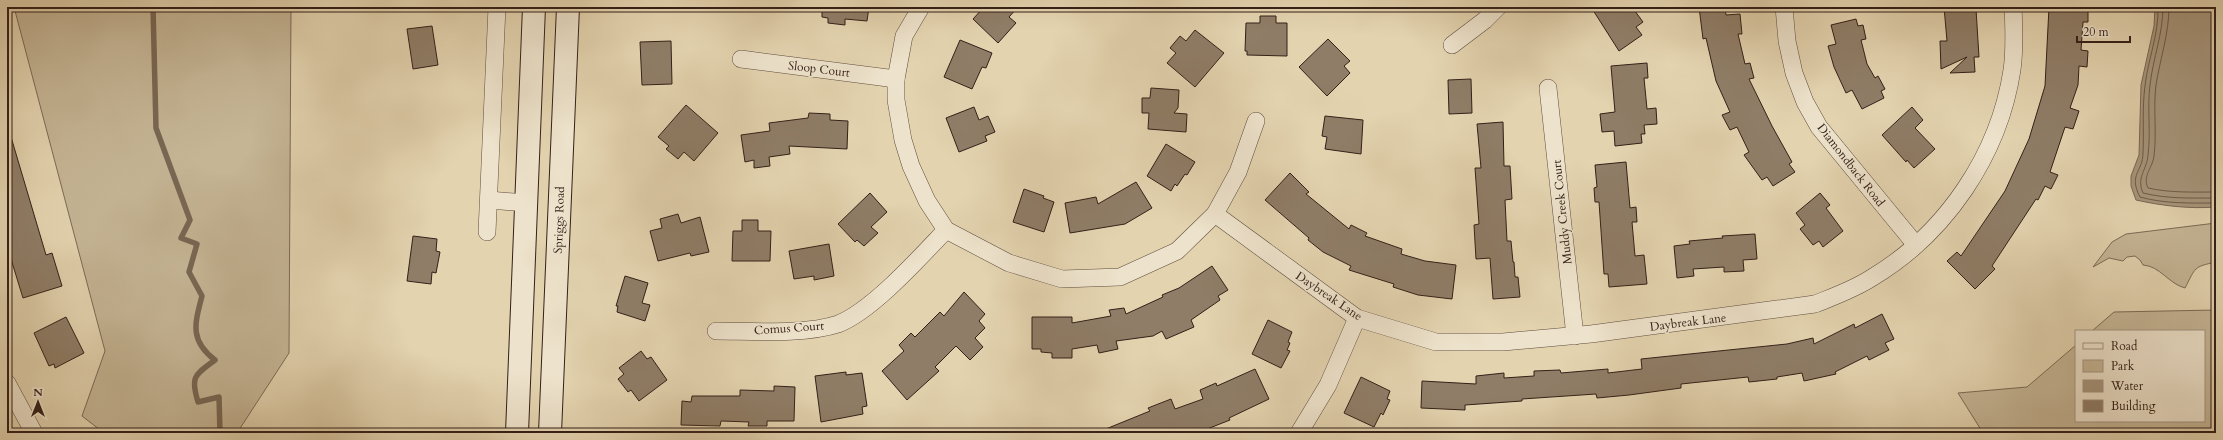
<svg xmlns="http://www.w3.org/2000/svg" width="2223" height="440" font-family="Cardo,serif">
  <rect width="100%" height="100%" fill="#e3d3af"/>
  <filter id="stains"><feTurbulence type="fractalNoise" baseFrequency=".005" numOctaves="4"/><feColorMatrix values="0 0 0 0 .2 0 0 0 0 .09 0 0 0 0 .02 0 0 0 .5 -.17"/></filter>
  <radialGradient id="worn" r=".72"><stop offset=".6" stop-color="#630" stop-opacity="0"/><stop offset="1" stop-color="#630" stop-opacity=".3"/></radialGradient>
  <g fill="#c5b595" stroke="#7c6a56">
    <path d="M14 7H291L289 353 237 433H104L82 416 105 351Z"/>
    <path d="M2216 223V262C2193 267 2196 267 2185 288 2169 284 2160 266 2143 265L2140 260 2135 256 2127 257 2123 261 2109 258 2093 267 2112 242 2126 234Z"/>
    <path d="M2216 310V433H1983L1958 393 2027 387 2076 345V421H2204V331H2092L2114 312Z"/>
  </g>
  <path fill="#a7967c" stroke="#796754" d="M2155 7H2216V207C2189 209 2163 206 2136 200L2131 186V176L2139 155 2141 85 2154 26Z"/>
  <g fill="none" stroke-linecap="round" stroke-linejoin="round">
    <g stroke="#6d5b4a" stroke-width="1">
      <path d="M2158 7C2159 34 2148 59 2145 86 2142 108 2144 131 2143 153 2143 172 2128 174 2140 197 2165 204 2191 203 2216 203"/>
      <path d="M2163 7C2163 34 2153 58 2150 85 2147 108 2151 132 2148 155 2147 170 2136 177 2143 193 2167 199 2192 198 2216 198"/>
      <path d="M2169 7C2169 34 2160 59 2156 85 2153 109 2157 133 2154 156 2153 167 2142 176 2148 188 2170 193 2194 192 2216 192"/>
    </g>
    <path stroke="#796754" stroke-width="5.5" d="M153 7 156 128 190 220 181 238 197 244 189 272 202 296C195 323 189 340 215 360 195 375 190 376 198 402L219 397 220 433"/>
  </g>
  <g fill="#8f7d67" stroke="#332018">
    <path d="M822 7H869L867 21 845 19V25L828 23V18L822 17Z"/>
    <path d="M984 7H1018L1009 17 1016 23 998 43 973 19Z"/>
    <path d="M1591 7H1632L1643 22 1636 27 1642 35 1619 51Z"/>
    <path d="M1699 7H1725L1726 15 1740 14 1742 34H1738L1745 64 1750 63 1754 78 1749 79 1772 126 1792 162 1789 164 1795 172 1773 186 1767 177 1762 180 1744 155 1749 152 1737 127 1730 130 1722 115 1730 112 1716 81 1706 38 1703 39Z"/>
    <path d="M1944 7 1976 9 1979 57H1974L1975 72 1950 73 1967 57 1941 69 1940 41H1947Z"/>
    <path d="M2049 7H2088V22H2083L2081 50 2088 51 2087 67 2079 66 2078 85 2070 108 2079 111 2073 129 2065 127 2050 172 2058 175 2051 189 2045 186 2038 200 2036 199 1992 266 1995 269 1975 289 1947 261 1957 252 1961 256 2005 191 2029 139 2045 86Z"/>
    <path d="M1260 16H1276V23H1287V56L1247 55V51H1245L1246 23H1260Z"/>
    <path d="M1856 19 1858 26 1863 25 1866 39 1861 40 1867 64 1875 78 1878 76 1885 89 1881 91 1884 98 1862 109 1852 90 1846 93 1834 67 1828 46 1836 44 1831 25Z"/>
    <path d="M432 26 438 65 413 69 407 29Z"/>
    <path d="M1195 30 1224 53 1195 87 1167 63 1176 53 1170 48 1180 36 1186 41Z"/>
    <path d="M1328 39 1350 61 1344 66 1350 73 1327 96 1299 67Z"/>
    <path d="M960 40 992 53 986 68 982 67 972 89 944 77Z"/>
    <path d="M671 41 672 84 642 85 640 42Z"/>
    <path d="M1647 63 1648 78H1644L1647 109 1656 108 1657 124 1644 125 1645 134H1641L1642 143 1615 146 1614 131 1602 132 1600 114 1615 112 1611 66Z"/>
    <path d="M1471 79 1472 113 1449 114 1448 80Z"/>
    <path d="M1151 88 1179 90 1178 108 1174 113 1187 114 1186 132 1148 129 1149 113H1142V98H1150Z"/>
    <path d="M686 105 718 133 694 161 684 152 678 159 666 149 669 146 658 137Z"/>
    <path d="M974 107 979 120 988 116 995 132 985 136 987 141 959 152 946 118Z"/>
    <path d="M1912 107 1923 120 1915 128 1935 149 1914 168 1907 160 1906 162 1882 135Z"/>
    <path d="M809 113 830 114V120L848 121 847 149 789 146 790 154 769 157 770 166 754 168V160L745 162 741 135 770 131 769 123 808 118Z"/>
    <path d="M1325 116 1363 120 1361 154 1325 149 1327 137 1322 136Z"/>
    <path d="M1503 122 1504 166H1510L1512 199 1505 200 1507 241H1511L1513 262H1514L1515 277H1518L1520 297 1493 299 1490 258 1476 259 1474 225 1479 224 1475 168H1481L1477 124Z"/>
    <path d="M11 137 46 255 52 253 62 286 23 298 7 246V138Z"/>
    <path d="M1166 144 1195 162 1187 175 1185 174 1177 186 1175 184 1171 191 1147 176Z"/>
    <path d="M1626 162 1630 208 1636 207 1637 222H1632L1635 256 1644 255 1647 284 1609 287 1608 274H1604L1599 202H1595L1594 188 1597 187 1595 165Z"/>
    <path d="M1290 173 1309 192 1306 194 1349 229 1351 225 1367 233 1365 236 1402 249 1401 254 1425 261 1456 265 1452 299 1418 295 1393 287 1394 284 1349 270 1351 266 1323 252 1308 240 1309 238 1265 200Z"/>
    <path d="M1136 182 1152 208 1125 224 1070 233 1065 203 1096 197 1098 204Z"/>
    <path d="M1024 189 1044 196 1043 198 1054 202 1044 232 1013 222Z"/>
    <path d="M870 193 887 212 871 227 878 233 864 246 857 240 855 242 838 224Z"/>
    <path d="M1820 193 1830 205 1826 208 1843 231 1823 247 1819 241 1813 245 1800 229 1805 225 1796 213Z"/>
    <path d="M678 214 681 223 700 217 709 252 691 256 690 253 658 261 650 231 662 228 660 219Z"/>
    <path d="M742 220H758V231H771L770 261H732L733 231H742Z"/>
    <path d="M1755 234 1757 259 1743 260 1744 271 1724 272V267L1693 269 1694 276 1677 278 1674 246 1690 244 1689 241 1723 238 1722 236Z"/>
    <path d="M413 236 437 239 436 251 440 252 436 273 432 272 431 284 407 281Z"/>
    <path d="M829 244 834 276 814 280V276L794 279 789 251Z"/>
    <path d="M1212 266 1228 290 1218 296 1220 300 1191 320 1194 327 1166 339 1162 331 1153 336 1116 341 1118 349 1099 353 1097 345 1072 349V358H1052V353L1041 352V349H1032V317H1072V323L1111 316 1109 310 1124 308 1126 314 1163 297 1162 295 1179 288Z"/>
    <path d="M625 276 648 283 642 303 650 305 645 321 617 312 618 306H616Z"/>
    <path d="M964 292 985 314 979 321 985 328 975 338 983 347 970 360 956 346 935 367 939 371 907 400 882 371 904 351 899 345 911 333 915 337 940 312 944 316Z"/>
    <path d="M1882 314 1894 339 1885 343 1889 350 1869 360 1867 356 1835 372 1836 374 1804 381 1802 373 1777 377V379L1749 382 1748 377 1681 384V388L1629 395 1597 398 1596 394 1522 399V401L1465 405V410L1421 408 1422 381 1476 384V376L1504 373V378L1534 376V371L1560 370 1561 373 1608 369V373L1642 369 1641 359 1787 344 1813 338 1814 344 1854 324 1855 328Z"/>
    <path d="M66 317 84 353 55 368 54 364 49 366 34 333Z"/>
    <path d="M1268 320 1292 332 1288 342 1290 343 1287 350 1290 351 1281 368 1252 354Z"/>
    <path d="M641 351 647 359 651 357 667 380 639 401 631 390 628 392 618 379 624 374 619 368Z"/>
    <path d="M1255 369 1269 399 1229 418 1230 420 1197 433H1096L1150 411 1148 408 1171 399 1175 409 1203 399 1200 390 1216 383 1217 386Z"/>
    <path d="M846 372V375L862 373 867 406 862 407 863 414 821 422 815 376Z"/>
    <path d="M1361 377 1390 391 1387 399 1390 400 1383 415 1381 413 1374 427 1344 413Z"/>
    <path d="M774 386 795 387 794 421H767V426H748L749 422 721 421 720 426 681 425 682 401 691 402 692 396H740V390L774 391Z"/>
  </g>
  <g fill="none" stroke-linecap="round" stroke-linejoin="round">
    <g stroke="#5f4d3e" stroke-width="18">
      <g id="street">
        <path d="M921 7 904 36 896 79V100L903 140 911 166 927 201 946 230 1009 263 1062 279 1120 277 1177 251 1215 214 1238 172 1256 121"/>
        <path d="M1784 7 1787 41 1794 73 1805 102 1819 127 1916 245"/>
        <path d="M1452 45 1485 20 1498 7"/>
        <path d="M741 59 896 79"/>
        <path d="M1548 88 1575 336"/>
        <path d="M489 200 526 203"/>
        <path d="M1215 214 1357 318 1436 342H1503L1591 334 1815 304C1835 296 1855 289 1873 277 1946 233 1999 155 2012 70 2015 50 2014 28 2013 7"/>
        <path d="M487 232 497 7"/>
        <path d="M716 331C751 331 805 335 838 324 872 311 920 257 946 230"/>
        <path d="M7 383 34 433"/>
        <path d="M1299 433 1328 385 1357 318"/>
      </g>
    </g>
    <g stroke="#332018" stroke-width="24">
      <g id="secondary">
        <path d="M517 433 534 7"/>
        <path d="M550 433 568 7"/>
      </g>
    </g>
    <use href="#street" stroke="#ede2cb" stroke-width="17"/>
    <use href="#secondary" stroke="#ede2cb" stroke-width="22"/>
  </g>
  <g text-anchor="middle" stroke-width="3" stroke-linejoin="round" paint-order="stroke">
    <g font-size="12" fill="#332018" stroke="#ede2cb">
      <text transform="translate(819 69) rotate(7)" y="4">Sloop Court</text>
      <text transform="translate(1851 165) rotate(52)" y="4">Diamondback Road</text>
      <text transform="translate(1562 212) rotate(-96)" y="4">Muddy Creek Court</text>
      <text transform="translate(559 220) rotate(-88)" y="4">Spriggs Road</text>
      <text transform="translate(1329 296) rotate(34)" y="4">Daybreak Lane</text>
      <text transform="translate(1688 322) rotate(-7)" y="4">Daybreak Lane</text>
      <text transform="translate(789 328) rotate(-4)" y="4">Comus Court</text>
    </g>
  </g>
  <rect width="2223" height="440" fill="none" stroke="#e3d3af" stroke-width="24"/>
  <rect x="8" y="8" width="2207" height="424" fill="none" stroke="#332018" stroke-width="2"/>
  <rect x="12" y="12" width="2199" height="416" fill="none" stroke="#332018"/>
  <rect x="2075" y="330" width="130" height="92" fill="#ede2cb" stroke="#a39483"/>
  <rect x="2083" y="343" width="20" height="6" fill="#ede2cb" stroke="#a39483"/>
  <text x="2111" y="350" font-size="12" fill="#332018">Road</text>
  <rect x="2083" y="360" width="20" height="12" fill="#c5b595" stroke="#a39483"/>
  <text x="2111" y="370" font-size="12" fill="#332018">Park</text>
  <rect x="2083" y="380" width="20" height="12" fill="#a7967c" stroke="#a39483"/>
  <text x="2111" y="390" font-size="12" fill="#332018">Water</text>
  <rect x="2083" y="400" width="20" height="12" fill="#8f7d67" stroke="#a39483"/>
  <text x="2111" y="410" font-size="12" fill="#332018">Building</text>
  <g transform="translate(38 402)" stroke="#ede2cb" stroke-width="3" paint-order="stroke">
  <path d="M0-3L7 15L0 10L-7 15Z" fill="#332018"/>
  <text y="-6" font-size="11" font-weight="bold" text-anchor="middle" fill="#332018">N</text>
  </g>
  <path d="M2077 36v6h53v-6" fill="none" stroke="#332018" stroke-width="2"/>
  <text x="2083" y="36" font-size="12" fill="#332018" stroke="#ede2cb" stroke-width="3" paint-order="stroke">20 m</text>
  <rect width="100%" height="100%" filter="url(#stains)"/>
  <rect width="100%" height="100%" fill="url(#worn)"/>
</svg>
